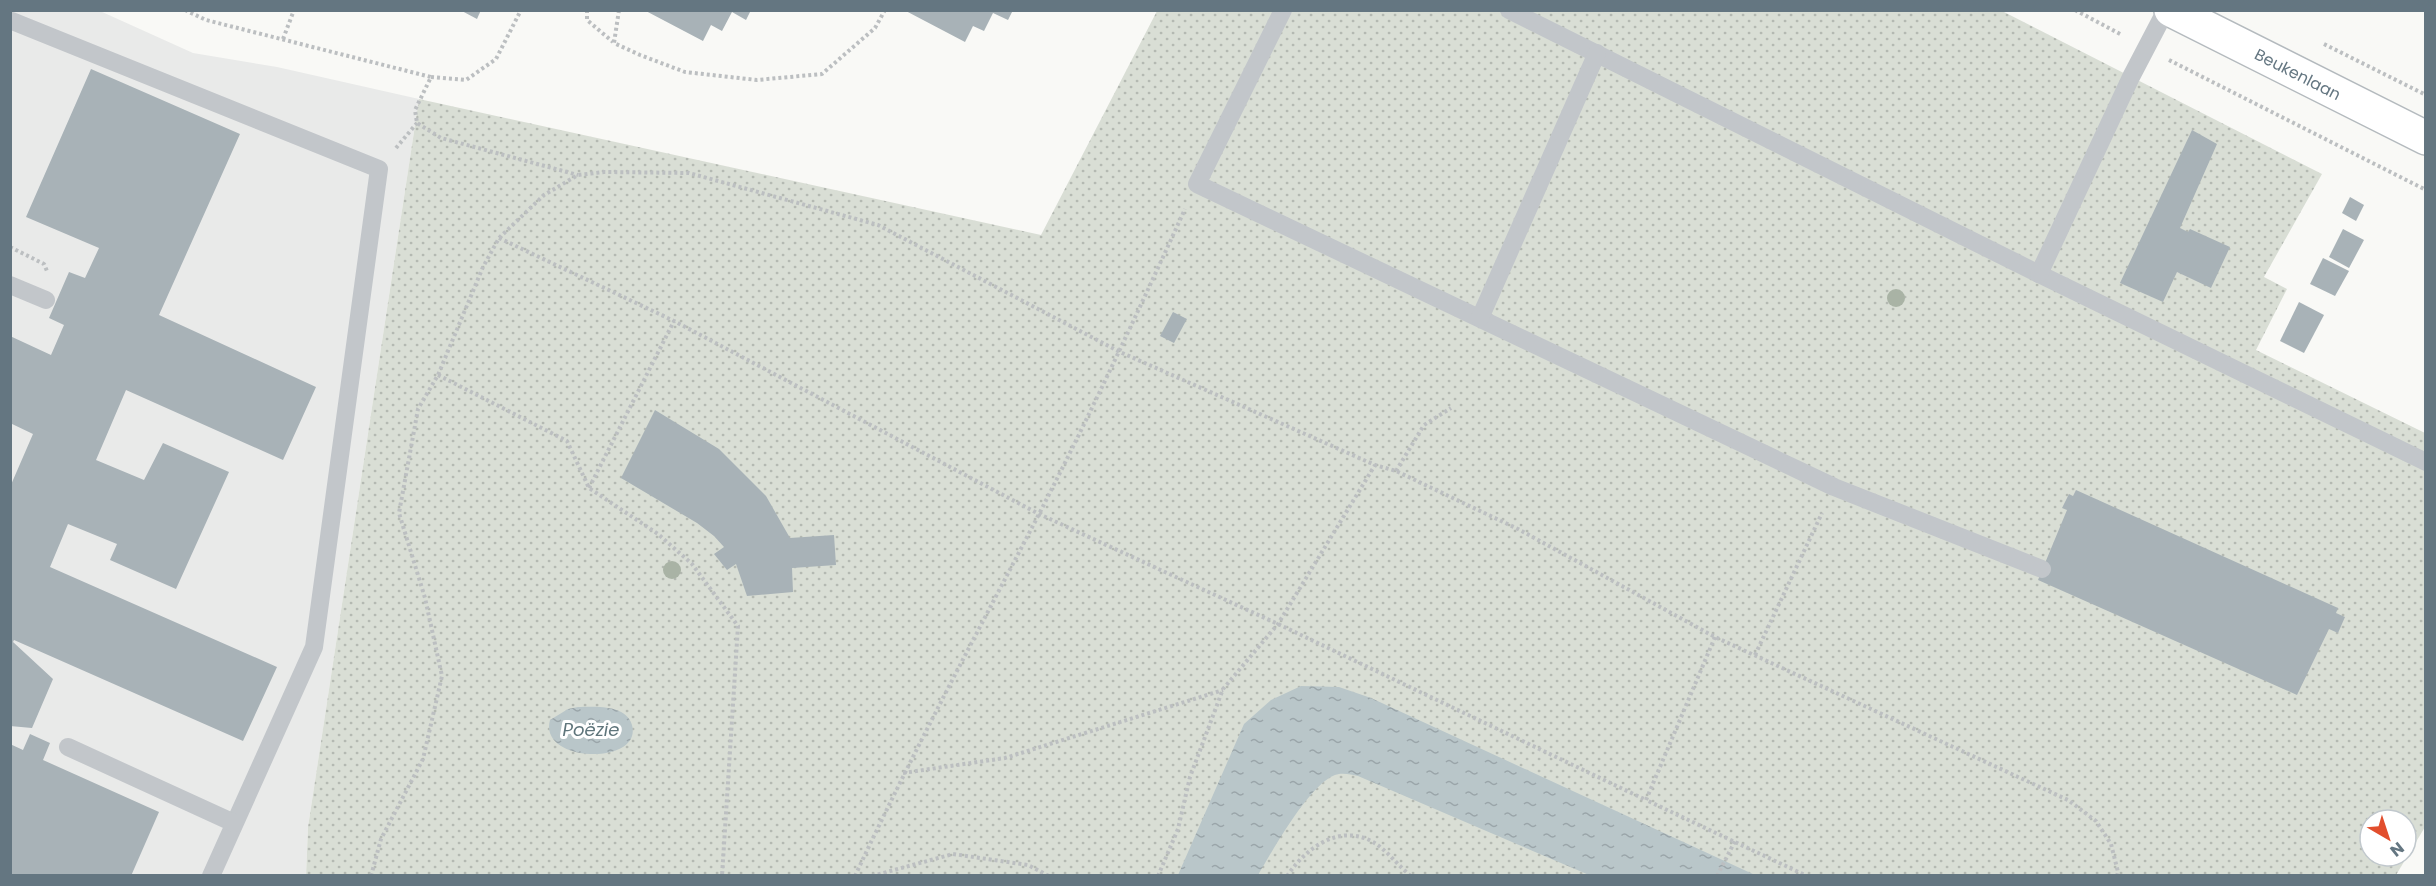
<svg xmlns="http://www.w3.org/2000/svg" width="2436" height="886" font-family="Poppins,sans-serif">
  <defs>
    <pattern id="park-dots" width="8" height="8" patternUnits="userSpaceOnUse" patternTransform="scale(1.5)"><rect width="8" height="8" fill="#d9ded5"/><path d="M2 2h.1M6 6h.1" fill="none" stroke="#b4b9b2" stroke-width="1.8" stroke-linecap="round"/></pattern>
    <pattern id="water-ripples" width="26" height="14" patternUnits="userSpaceOnUse" patternTransform="scale(1.5)"><rect width="26" height="14" fill="#b9c6c9"/><path d="M2 4q2-2 4 0t4 0M15 11q2-2 4 0t4 0" fill="none" stroke="#9aa5a9"/></pattern>
  </defs>
  <rect width="100%" height="100%" fill="#f9f9f6"/>
  <path fill="#e9eae9" d="M10 11H100L193 53 277 67 419 99 308 827 306 875H11Z"/>
  <path fill="url(#park-dots)" fill-rule="evenodd" d="M1157 11H2002L2322 174 2264 277 2287 289 2256 350 2425 433V827L2396 875 306 876 308 827 419 99 1041 235ZM2370 820H2406V856H2370Z"/>
  <g fill="url(#water-ripples)">
    <path d="M1301 686 1339 687 1371 698 1755 875H1589L1358 776C1353 775 1345 773 1339 774 1312 778 1272 852 1258 875H1178L1244 724 1271 700Z"/>
    <path d="M578 707C594 707 626 704 632 725 643 766 538 763 550 720L568 709Z"/>
  </g>
  <g fill="#a8b2b7">
    <path d="M460 10H481L477 19Z"/>
    <path d="M644 10H751L746 20 732 12 722 31 711 25 703 41Z"/>
    <path d="M904 10H1013L1008 20 993 13 984 31 973 26 965 42Z"/>
    <path d="M91 69 240 134 159 315 316 387 283 460 126 390 96 460 144 480 163 443 229 472 176 589 110 560 117 544 68 524 50 567 277 667 243 741 14 640 13 642 53 679 32 728 10 726V487L33 434 10 423V336L51 355 64 325 49 318 69 272 85 278 99 248 26 217Z"/>
    <path d="M2192 130 2217 144 2180 228 2188 232 2190 229 2230 247 2211 288 2177 272 2163 302 2120 283Z"/>
    <path d="M2350 197 2364 205 2356 221 2342 213Z"/>
    <path d="M2343 229 2364 240 2349 268 2329 257Z"/>
    <path d="M2323 258 2349 271 2335 296 2310 284Z"/>
    <path d="M2299 302 2324 315 2304 353 2280 341Z"/>
    <path d="M1173 312 1187 319 1174 343 1160 336Z"/>
    <path d="M655 410 719 449 766 496 790 538 834 535 836 565 792 568 793 592 747 596 736 564 727 570 714 554 724 547 714 536 697 523 621 478Z"/>
    <path d="M2076 490 2338 608 2336 613 2345 617 2338 633 2329 629 2297 695 2038 580 2067 510 2062 508 2069 494 2073 496Z"/>
    <path d="M30 734 50 743 43 760 159 812 131 876H10V744L23 750Z"/>
  </g>
  <g fill="none" stroke-linecap="round" stroke-linejoin="round">
    <g stroke="#b4babe" stroke-width="36">
      <path id="secondary" d="M2171 10 2426 138"/>
    </g>
    <g stroke="#bcbfc1" stroke-width="4" stroke-dasharray="3 3" stroke-linecap="butt">
      <path d="M185 10 206 20 431 77 415 110 417 123 441 138 578 175"/>
      <path d="M587 10V20L613 42"/>
      <path d="M619 10 614 43 640 55 685 72 757 80 822 74 875 28 885 10"/>
      <path d="M2075 10 2122 35"/>
      <path d="M283 39 294 10"/>
      <path d="M2324 44 2426 95"/>
      <path d="M2169 60 2426 190"/>
      <path d="M431 77 466 80 496 59 521 10"/>
      <path d="M396 148 417 123"/>
      <path d="M499 238 674 321 1039 514 1278 624 1646 800"/>
      <path d="M10 247 44 264 47 271"/>
      <path d="M438 375 567 441 589 488 658 534 692 564 738 626 722 876"/>
      <path d="M1396 471 1424 425 1451 408"/>
      <path d="M589 488 674 321"/>
      <path d="M1715 637 1646 800 1807 876"/>
      <path d="M1755 655 1822 513"/>
      <path d="M903 773 1005 758 1223 690"/>
      <path d="M371 876 381 839 423 759 442 676 425 598 399 513 418 409 438 375 483 267 499 238 544 195 578 175 604 172 689 173 878 225 1120 352 1375 465 1396 471 1518 529 1715 637 2068 800 2096 821 2111 844 2118 872 2117 876"/>
      <path d="M855 876C912 754 976 635 1038 516 1090 415 1138 312 1185 209"/>
      <path d="M872 876 953 854 1028 865 1049 876"/>
      <path d="M1158 876 1178 829 1190 777 1223 689 1278 624 1375 465"/>
      <path d="M1287 876C1306 848 1339 823 1373 842 1387 850 1398 866 1411 876"/>
      <path d="M1717 876 1735 841"/>
    </g>
    <g stroke="#c2c6ca" stroke-width="18">
      <path d="M1283 10 1197 184 1834 487 2042 569"/>
      <path d="M1509 10 2039 274 2426 462"/>
      <path d="M12 21 379 169 314 647 211 876"/>
      <path d="M2039 274 2131 77 2166 10"/>
      <path d="M10 285 46 300"/>
      <path d="M1480 318 1597 53"/>
      <path d="M68 747 234 823"/>
    </g>
    <use href="#secondary" stroke="#fff" stroke-width="33"/>
  </g>
  <g fill="#a9b3a5">
    <circle cx="1896" cy="298" r="9"/>
    <circle cx="672" cy="570" r="9"/>
  </g>
  <g text-anchor="middle" stroke-width="6" stroke-linejoin="round" paint-order="stroke">
    <g font-size="16" fill="#647681" stroke="#fff">
      <text transform="translate(2298 74) rotate(27)" y="6">Beukenlaan</text>
    </g>
    <g font-size="18" font-style="italic" fill="#5f757b" stroke="#fff">
      <text x="591" y="736">Poëzie</text>
    </g>
  </g>
  <rect width="2436" height="886" fill="none" stroke="#647681" stroke-width="24"/>
  <g transform="translate(2388 838) rotate(141)"><circle r="28" fill="#ffffff" stroke="#c1c8cd" stroke-width="1.5"/>
  <path d="M0-4.5L10 22L0 15L-10 22Z" fill="#e24e2d"/>
  <text y="-9" font-size="16" font-weight="bold" text-anchor="middle" fill="#647681">N</text>
  </g>
</svg>
